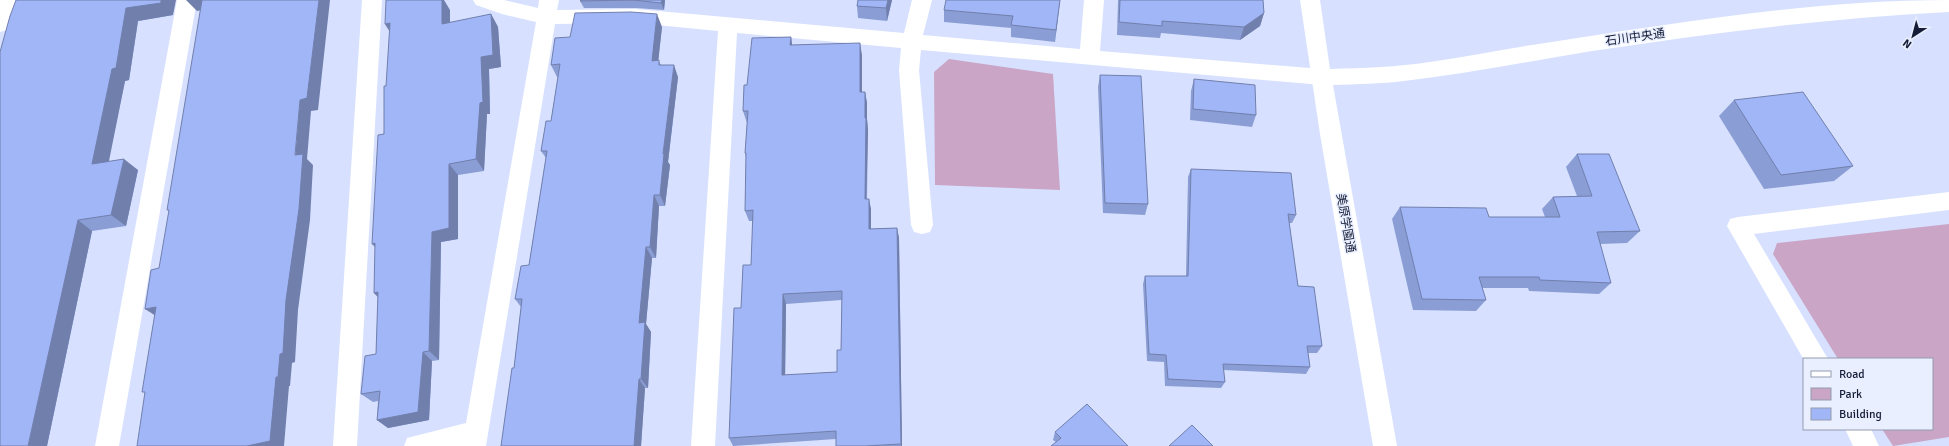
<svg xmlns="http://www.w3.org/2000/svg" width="1949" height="446" font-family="Signika,'Noto Sans JP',sans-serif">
  <rect width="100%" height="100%" fill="#d7e1ff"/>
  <g fill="#caa5c5">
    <path d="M949 59 1053 74 1060 190 935 185 934 72Z"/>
    <path d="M1949 224V437L1893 446 1882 429H1932V359H1838L1773 254 1777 243Z"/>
  </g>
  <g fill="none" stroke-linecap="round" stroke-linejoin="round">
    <g fill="#fff" fill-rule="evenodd">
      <path d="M0 0H18L7 30 0 32Z"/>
      <path d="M177 0H197L119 446H95Z"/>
      <path d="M362 0H382L357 446H333Z"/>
      <path d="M473 0H504L538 8 539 0H559L557 10 636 9 904 33 912 0H932L923 35 1080 49 1084 0H1104L1100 51 1322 69 1329 71 1332 77 1329 83 1322 85 921 50 919 70 933 225 930 232 922 234 914 232 911 225 899 70 901 48 737 33 715 446H691L718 31 636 23 555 24 486 446H404L407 438 466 423 536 22 502 14 476 5Z"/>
      <path d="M1949 192V210L1754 234 1828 359H1804V360L1727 226 1730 219 1738 217Z"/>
      <path d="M1845 429H1871L1879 446H1853Z"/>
    </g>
    <path fill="#fff" fill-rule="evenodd" d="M1300 0H1320L1330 69C1364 68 1397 67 1430 62 1464 57 1498 50 1532 45 1670 24 1810 0 1949 0V12C1829 18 1711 33 1592 51 1530 61 1467 74 1404 81 1381 84 1357 84 1333 85L1397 446H1373L1320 134Z"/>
  </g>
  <g fill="#8a9dd4" fill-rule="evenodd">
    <path d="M665 0 664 10 636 8H584L580 1Z"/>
    <path d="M858 0H892L887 21 858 18 857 6Z"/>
    <path d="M1060 0 1055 42 1011 37V28L944 22V10Z"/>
    <path d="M1118 0H1263L1264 13 1260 26 1240 40 1161 33 1160 38 1117 35Z"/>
    <path d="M450 10V23L491 14 498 27 501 67 489 69 490 114H487L484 171 458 175V239L441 242 439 360 432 361 429 420 388 428 377 420 378 401 373 402 361 394 376 354 378 297 374 293 390 31 385 24Z"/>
    <path d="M173 15 138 21 129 80 125 81 108 162 138 170 126 226 92 231 47 446 10 16Z"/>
    <path d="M662 27 658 60 661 65 678 77 668 162 670 165 665 206H659L656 258H652L646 324 651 332 648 388H645L641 446H501L514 368 521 307 515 299 529 265 546 158 541 151 551 121 558 77H557L551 65 570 37Z"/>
    <path d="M791 37 792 45 862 55V92H865L867 103V119L868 130 867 199 871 209V229L897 228 899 238 902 446H836V439L733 446 729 438 741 308 751 265 753 221H749L745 211 746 158 745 153 747 123 743 111 747 85ZM842 300 841 350 837 372 785 375 786 304Z"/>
    <path d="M1100 75 1148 204 1145 215 1103 213 1098 87Z"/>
    <path d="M1194 79 1256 115 1252 127 1190 120 1191 91Z"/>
    <path d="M1734 100 1853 166 1834 181 1764 189 1719 116Z"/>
    <path d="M1577 154 1640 231 1627 243 1600 244 1611 283 1599 294 1529 291 1528 288H1482L1486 300 1476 311 1413 310 1392 219 1400 207 1489 217H1545L1542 209 1553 197 1577 196 1566 167Z"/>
    <path d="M1191 169 1296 215 1292 223H1289L1298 286 1322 346 1317 353H1308L1310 367 1306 374 1223 370 1225 382 1221 388 1165 386 1164 362 1147 361 1143 284 1145 276H1186L1188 177Z"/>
    <path d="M1055 432 1128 446 1056 442 1053 440Z"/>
  </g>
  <g fill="#717fad">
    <path d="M161 0H176L173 15 138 21 129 80 125 81 106 176 92 164 112 69 126 8Z"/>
    <path d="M186 0H207L214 8 197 11Z"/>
    <path d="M319 0H330L318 110 311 111 307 159 313 165 310 220 298 310 295 362 292 363 290 386H289L284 446H247L276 377 300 100Z"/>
    <path d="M442 0H444L450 10V37L442 24Z"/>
    <path d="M662 0H665L664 10 661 3Z"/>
    <path d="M888 0H892L887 21 886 8Z"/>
    <path d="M1060 0 1059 8 1055 42 1056 30Z"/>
    <path d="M1264 13 1260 26 1240 40 1244 27Z"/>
    <path d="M491 14 498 27 501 67 489 69 490 114H487L484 171 476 159 481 57Z"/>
    <path d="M657 14 662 27 657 73 652 61Z"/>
    <path d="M390 23 393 37 385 24Z"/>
    <path d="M791 37 793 50 790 45Z"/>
    <path d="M860 43 862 55V104L860 92Z"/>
    <path d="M674 65 678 77 668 162 670 165 665 206 660 195 663 154Z"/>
    <path d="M865 92 867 103V119L868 130 866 210 865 199Z"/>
    <path d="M124 159 138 170 126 226 111 215Z"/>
    <path d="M449 164 458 175V239L441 242 439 360 429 351 432 232Z"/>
    <path d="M654 195 659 206 656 258 650 247Z"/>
    <path d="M869 199 871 209V240L869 229Z"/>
    <path d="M78 220 92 231 47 446H28Z"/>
    <path d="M897 228 899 238 902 446H901V444Z"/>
    <path d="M375 243 382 254 372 244Z"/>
    <path d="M646 247 652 258 646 324 651 332 648 388 641 379 639 323Z"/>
    <path d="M378 292 384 303 374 293Z"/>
    <path d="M783 294 786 304 785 384 782 375Z"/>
    <path d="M156 307 159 318 145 309Z"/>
    <path d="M423 352 432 361 429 420 388 428 377 420Z"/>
    <path d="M639 379 645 388 641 446H634Z"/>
  </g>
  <g fill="#a1b6f7" stroke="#717fad" fill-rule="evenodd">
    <path d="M16 0H161V3L126 8 116 68 112 69 92 164 124 159 111 215 78 220 28 446H0V52L10 16Z"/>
    <path d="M202 0H319L307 98 300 100 295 155 303 154 299 209 286 300 283 353 280 354 278 377H276L270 441 247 446H137L145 392H142L156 307 145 309 151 270 159 268 169 210H167Z"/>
    <path d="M386 0H442V24L491 14 493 55 481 57 483 102 480 103 476 159 449 164V228L432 232 429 351 423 352 418 412 377 420 380 391 361 394 365 356 376 354 378 292 374 293 375 243 372 244 378 135 384 134V86H386L390 23 385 24Z"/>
    <path d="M581 0H662L661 3 633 0 580 1Z"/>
    <path d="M858 0H888L886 8 857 6Z"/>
    <path d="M946 0H1060L1056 30 1011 25 1013 16 944 10Z"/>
    <path d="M1120 0H1263L1264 13 1244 27 1162 21V26L1119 22Z"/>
    <path d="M631 12 657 14 652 61 659 60V65H674L663 154H664L660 195H654L650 247H646L639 323 645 322 641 379H639L634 446H501L505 417 512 368H514L522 299H515L521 266 529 265 547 151H541L546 121H551L560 64 551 65 555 38 570 37 575 13Z"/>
    <path d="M791 37 790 45 860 43V92H865V118H866L865 199H869V229L897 228 901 444 865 446H836V431L729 438 734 308H741L743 265H751L753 210 745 211 746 153H745L748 111H743L744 85H747L752 38ZM842 291 841 350H837V372L782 375 783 294Z"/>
    <path d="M1100 75 1141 76 1148 204 1105 203Z"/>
    <path d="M1194 79 1255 85 1256 115 1193 109Z"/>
    <path d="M1803 92 1853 166 1781 175 1734 100Z"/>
    <path d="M1577 154H1609L1640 231 1597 232 1611 283 1540 280 1539 277H1479L1486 300 1422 299 1400 207 1486 208 1489 217H1560L1553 197 1592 196Z"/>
    <path d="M1191 169 1291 173 1296 215 1288 214 1298 286 1314 287 1322 346H1307L1310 367 1223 364 1225 382 1168 379 1166 355 1149 354 1145 276H1188Z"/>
    <path d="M1087 404 1128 446H1051L1061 438 1055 432Z"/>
    <path d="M1192 425 1213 446H1169Z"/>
  </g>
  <g text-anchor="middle" stroke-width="3" stroke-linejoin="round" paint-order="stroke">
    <g font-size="12" fill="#141c37" stroke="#e9effe">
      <text transform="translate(1635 37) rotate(-8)" y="4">石川中央通</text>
      <text transform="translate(1346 223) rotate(80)" y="4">美原学園通</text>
    </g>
  </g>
  <rect x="1803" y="358" width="130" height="72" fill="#e9effe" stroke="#949bae"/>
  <rect x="1811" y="371" width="20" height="6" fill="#ffffff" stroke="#949bae"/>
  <text x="1839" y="378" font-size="12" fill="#141c37">Road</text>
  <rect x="1811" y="388" width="20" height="12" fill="#caa5c5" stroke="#949bae"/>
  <text x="1839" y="398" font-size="12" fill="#141c37">Park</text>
  <rect x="1811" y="408" width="20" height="12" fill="#a1b6f7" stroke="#949bae"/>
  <text x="1839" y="418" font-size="12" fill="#141c37">Building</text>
  <g transform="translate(1913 36) rotate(216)" stroke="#e9effe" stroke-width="3" paint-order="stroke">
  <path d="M0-3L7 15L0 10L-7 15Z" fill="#141c37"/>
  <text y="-6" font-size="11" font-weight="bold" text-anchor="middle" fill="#141c37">N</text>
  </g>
</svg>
